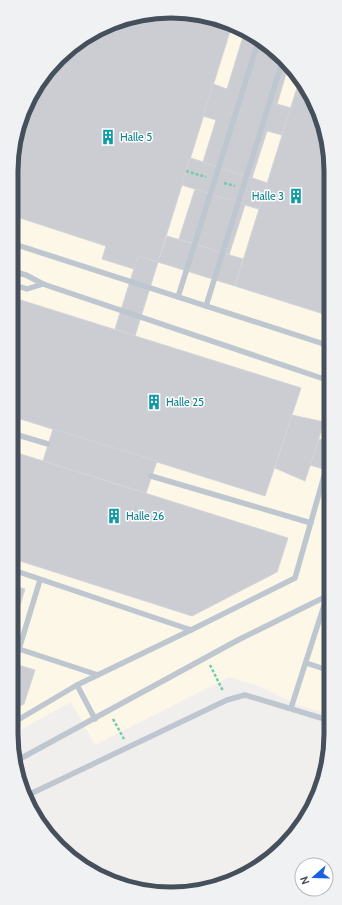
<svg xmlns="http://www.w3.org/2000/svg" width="342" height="905" font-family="Cabin,sans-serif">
  <rect width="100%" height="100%" fill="#f1eeee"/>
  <path fill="#fcf7e7" d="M150 12 213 17 251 33 291 65 315 100 330 150 331 715 298 705 261 687 229 677 95 745 71 702 11 735V171L17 129 44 73Z"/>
  <g fill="#cbcdd3" stroke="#d2d4da">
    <path d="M150 12 208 16 232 25 158 262 138 256 134 269 102 259 106 246 11 215V171L12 162 32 97 44 73 91 32Z"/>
    <path d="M245 30 251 33 289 64 277 104 291 108 282 135 267 131 252 178 267 183 259 209 245 205 229 255 179 239 195 189 182 185 190 158 203 162 216 120 203 116 213 84 227 89Z"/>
    <path d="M300 78 315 100 330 150V316L235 286Z"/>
    <path d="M190 158 267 183 259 209 182 185Z"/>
    <path d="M167 236 243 259 235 286 158 262Z"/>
    <path d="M138 256 158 262 135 336 115 329Z"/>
    <path d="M11 297 301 388 265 496 11 416Z"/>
    <path d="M292 415 324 422 305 481 275 468Z"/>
    <path d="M53 429 157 461 146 493 43 461Z"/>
    <path d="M319 439 330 442V471L310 465Z"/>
    <path d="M11 451 288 538 277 572 192 616 14 559 11 567Z"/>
    <path d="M11 585 25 589 11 633Z"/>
    <path d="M11 663 35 670 24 704 11 710Z"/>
  </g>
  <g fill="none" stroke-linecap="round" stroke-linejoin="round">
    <g stroke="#74cda8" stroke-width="2.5" stroke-dasharray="3 2" stroke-linecap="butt">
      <path d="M186 171 206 177"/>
      <path d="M224 183 235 186"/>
      <path d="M251 192 264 196"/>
      <path d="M210 665 223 691"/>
      <path d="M113 719 124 739"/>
    </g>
    <g stroke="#bec7d0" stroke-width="5.5">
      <path d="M11 243 330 346"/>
      <path d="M11 271 26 275 43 284 330 381"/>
      <path d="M11 284 27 289 43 284"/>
      <path d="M178 297 259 39"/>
      <path d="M206 306 283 59"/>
      <path d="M11 433 48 444"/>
      <path d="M151 476 311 523"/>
      <path d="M40 580 19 649 98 675"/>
      <path d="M191 630 295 578 330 455"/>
      <path d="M306 663 331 671"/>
      <path d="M77 685 95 719"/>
      <path d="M291 708 327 596"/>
      <path d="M11 724 77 685 191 630 19 572"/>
      <path d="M16 761 238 640 327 596 331 583"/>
      <path d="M26 796 227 700 245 695 331 721"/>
    </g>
  </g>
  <defs>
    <g id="building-bare" transform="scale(1.2)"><path d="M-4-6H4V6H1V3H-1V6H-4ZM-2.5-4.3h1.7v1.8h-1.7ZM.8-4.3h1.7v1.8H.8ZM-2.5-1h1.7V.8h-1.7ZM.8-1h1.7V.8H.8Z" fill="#0f9aa8" stroke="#fff" stroke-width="2.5" paint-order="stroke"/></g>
  </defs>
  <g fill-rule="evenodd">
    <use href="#building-bare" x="108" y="137"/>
    <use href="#building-bare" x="296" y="196"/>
    <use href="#building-bare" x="154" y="402"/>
    <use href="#building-bare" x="114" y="516"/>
  </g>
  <g text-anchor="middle" stroke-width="3" stroke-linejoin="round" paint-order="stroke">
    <g font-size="11" fill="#0d838f" stroke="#fff" text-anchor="start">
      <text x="120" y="141">Halle 5</text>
      <text x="284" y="200" text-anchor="end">Halle 3</text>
      <text x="166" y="406">Halle 25</text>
      <text x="126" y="520">Halle 26</text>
    </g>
  </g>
  <path d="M0 0H342V905H0ZM171 18H171A153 153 0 0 1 324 171V734A153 153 0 0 1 171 887H171A153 153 0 0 1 18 734V171A153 153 0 0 1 171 18Z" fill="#f0f1f2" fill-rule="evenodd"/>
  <path fill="none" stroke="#46505c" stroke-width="5" d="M171 18H171A153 153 0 0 1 324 171V734A153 153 0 0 1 171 887H171A153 153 0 0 1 18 734V171A153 153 0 0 1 171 18Z"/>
  <g transform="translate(314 877) rotate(250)"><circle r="19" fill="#ffffff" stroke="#b5b9be"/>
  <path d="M0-3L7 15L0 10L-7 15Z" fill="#1860e1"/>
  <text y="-6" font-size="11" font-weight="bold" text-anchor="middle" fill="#46505c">N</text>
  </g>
</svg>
